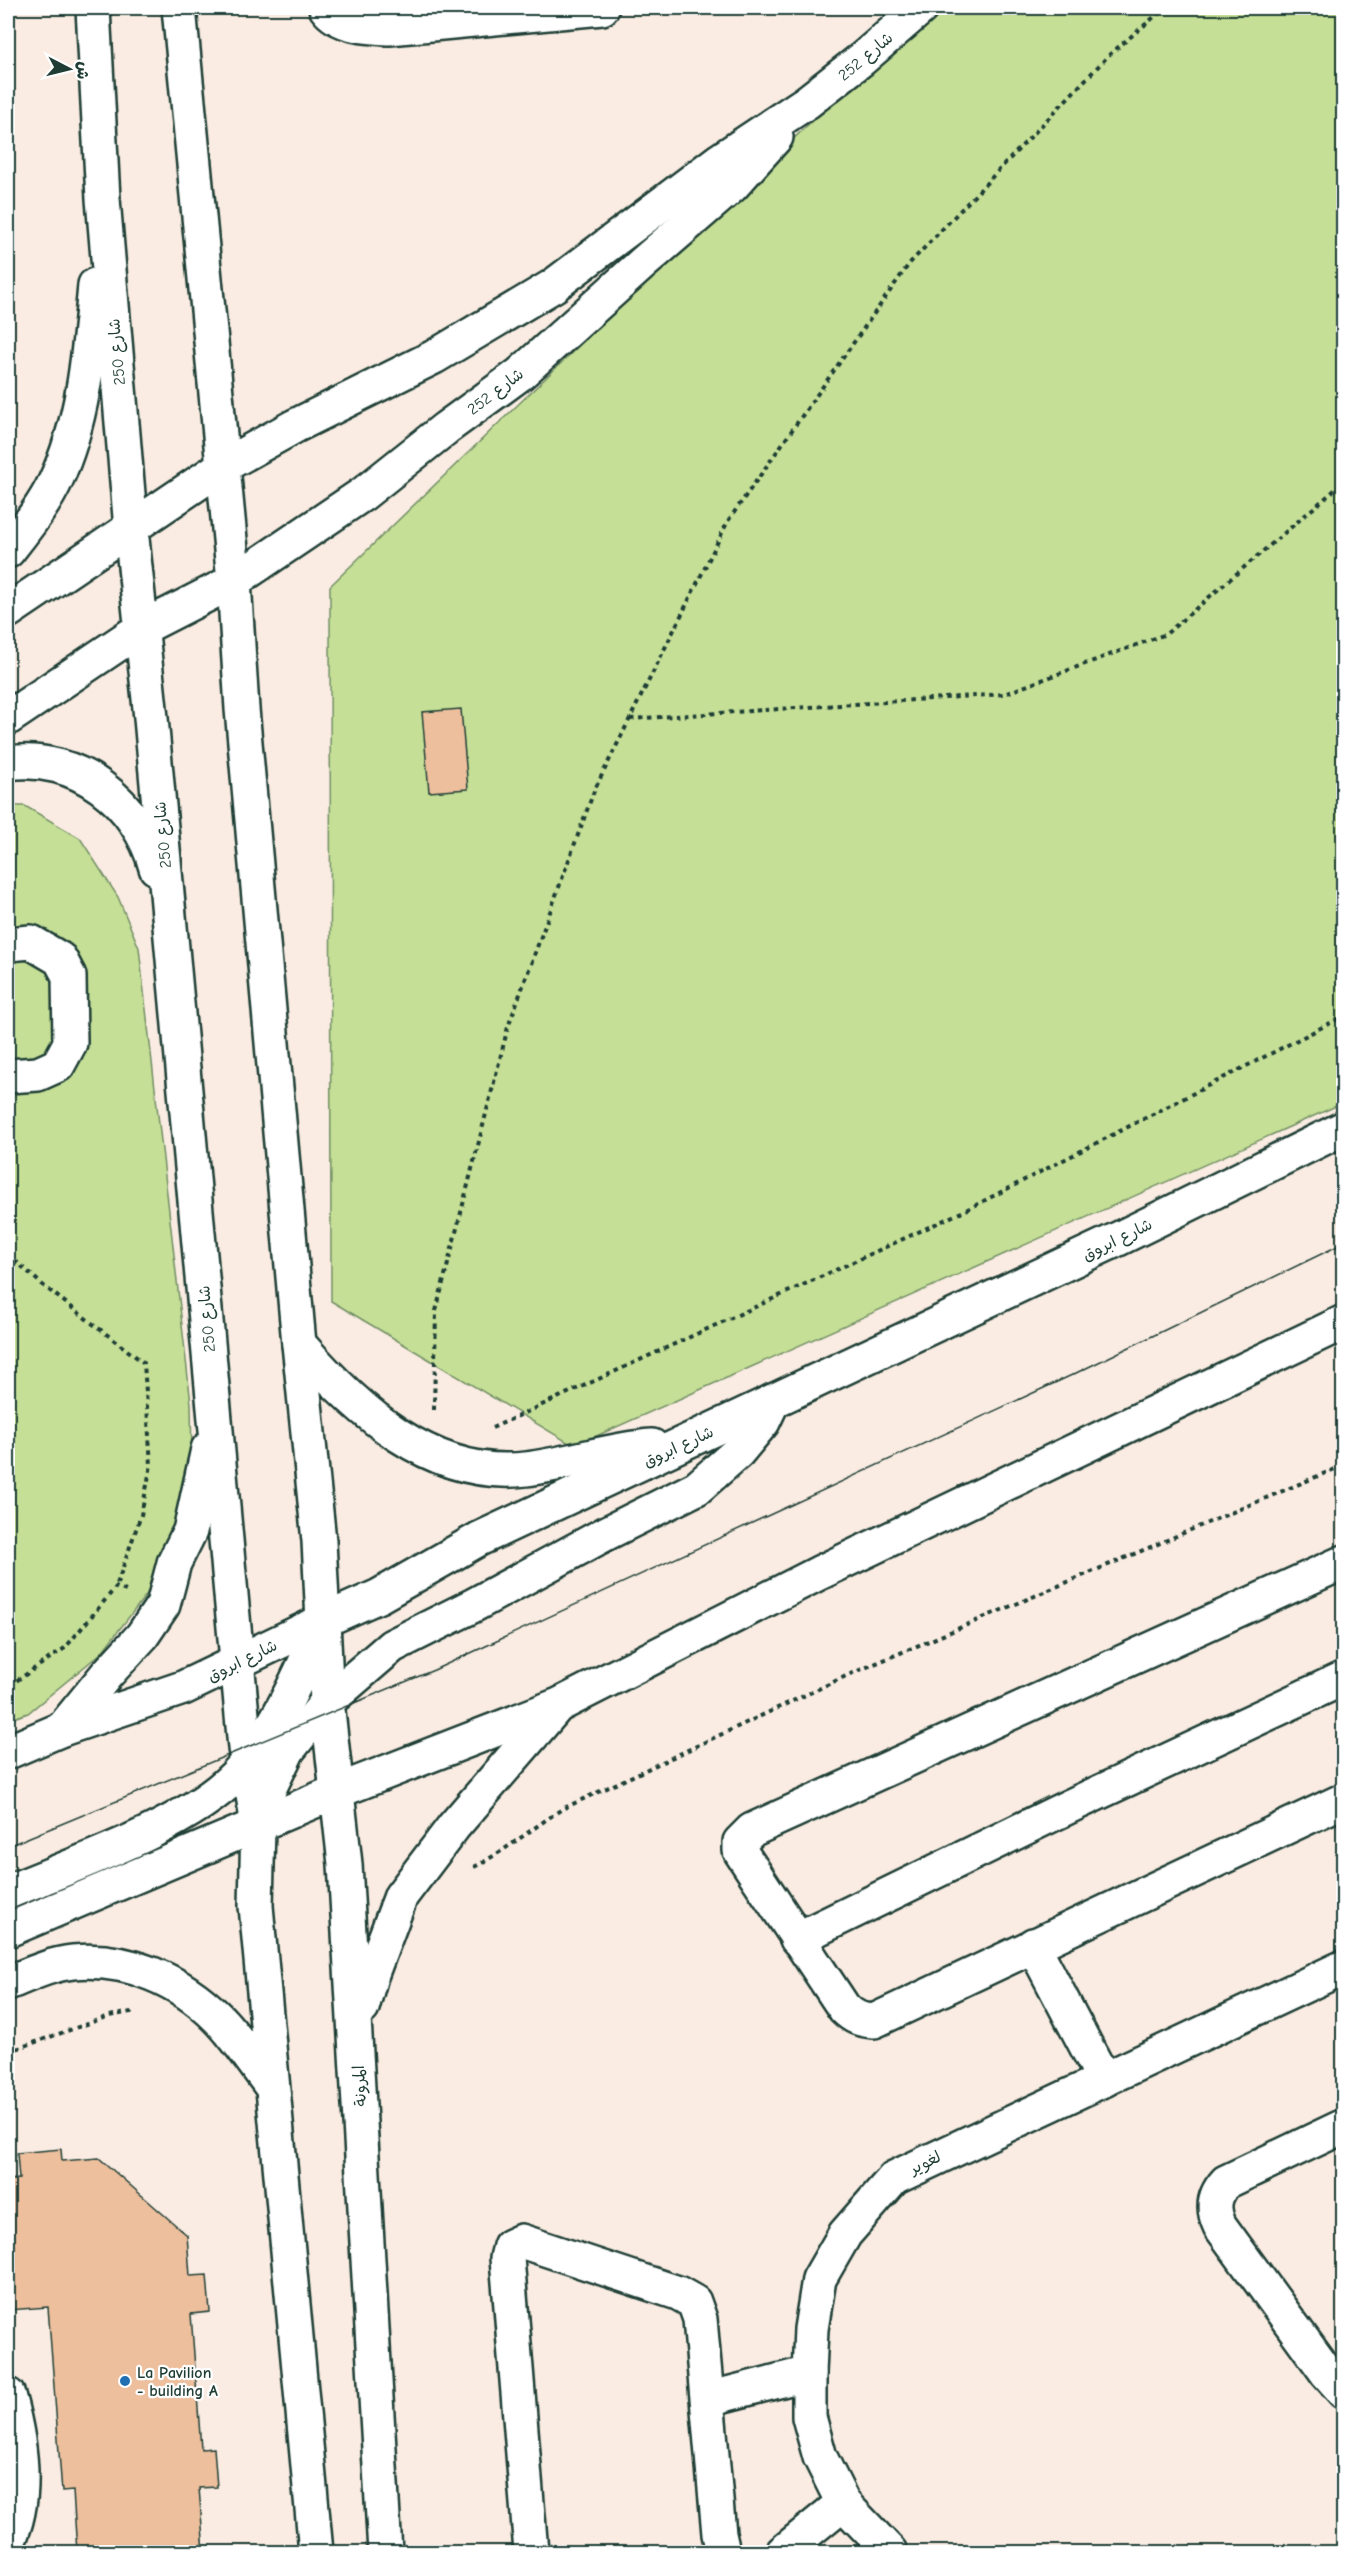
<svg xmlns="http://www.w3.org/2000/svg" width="1351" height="2560" font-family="'Comic Neue','Playpen Sans Arabic',sans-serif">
  <rect width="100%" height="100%" fill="#faece2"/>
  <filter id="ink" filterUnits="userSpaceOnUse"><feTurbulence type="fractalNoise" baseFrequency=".0167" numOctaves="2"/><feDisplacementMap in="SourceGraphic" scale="12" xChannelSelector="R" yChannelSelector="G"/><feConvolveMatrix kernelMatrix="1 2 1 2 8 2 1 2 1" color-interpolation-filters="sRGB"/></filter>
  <g filter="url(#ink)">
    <g fill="#c5df96" stroke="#728e65" stroke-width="1.5">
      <path d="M929 8H1343V1103L574 1446 331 1301 330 586Z"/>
      <path d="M8 806H25L80 838 118 897 139 948 191 1404 192 1461 180 1519 150 1590 101 1653 28 1713 8 1720Z"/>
    </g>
    <g fill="#edbf9d" stroke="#1f3d34" stroke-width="1.5">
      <path d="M461 709 468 789 429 792 422 712Z"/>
      <path d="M61 2149 62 2161 99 2158 187 2235 190 2276 207 2275 210 2312 191 2314 201 2449 214 2448 217 2487 199 2488 204 2552H77L73 2491 62 2492 48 2307 8 2310V2180L19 2179 17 2153Z"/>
    </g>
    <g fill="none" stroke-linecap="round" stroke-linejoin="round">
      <g stroke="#1f3d34" stroke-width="38">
        <g id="minor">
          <path d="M93 8 103 199 131 529 151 718 245 1748 258 1825 256 1906 316 2552"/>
          <path d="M179 8 234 581 242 709 299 1344 319 1541 327 1702 345 1864 385 2552"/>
          <path d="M326 8C339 26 369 27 389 28L602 8"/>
          <path d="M8 551C25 529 43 507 55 482 84 420 89 353 95 285"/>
          <path d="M8 611 223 466 295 426 434 357 553 286 720 160 807 102 862 59 921 8"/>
          <path d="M8 718 142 628 234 581 363 494 446 428 520 374 643 263 732 186 776 137"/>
          <path d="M8 763C76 753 139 802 156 868"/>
          <path d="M8 944 31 942 60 959 69 976 70 1043 58 1065 38 1074 8 1076"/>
          <path d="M299 1344C356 1409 431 1480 526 1469 568 1464 609 1449 652 1446"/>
          <path d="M1344 1562 752 1830 740 1842V1851L844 2008C854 2018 861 2020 874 2021L1344 1800"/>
          <path d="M62 1729 107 1674 142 1636 163 1605 174 1563 190 1531 208 1449"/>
          <path d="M8 1752 62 1729 183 1688 325 1620 379 1596 479 1539 1118 1239 1344 1128"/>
          <path d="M259 1821 270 1787 288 1750 327 1702 392 1646 474 1605 607 1533 697 1488 738 1452 763 1422 773 1401"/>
          <path d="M8 1892C76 1863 183 1828 235 1776 275 1734 298 1678 322 1626"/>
          <path d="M8 1930 338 1791 559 1705 819 1573 1344 1322"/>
          <path d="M797 1939 1068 1807 1344 1678"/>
          <path d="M1033 1945 1104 2080"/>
          <path d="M8 1983C28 1975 51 1964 73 1962 128 1957 180 1980 218 2018 238 2038 254 2064 272 2087"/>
          <path d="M362 2008 371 1976 401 1896 454 1826 554 1710"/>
          <path d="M1344 2126 1226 2182C1213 2196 1212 2209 1220 2226L1327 2373 1344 2392"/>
          <path d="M8 2395C21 2441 30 2497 8 2542"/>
          <path d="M708 2399 809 2373"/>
          <path d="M531 2552 507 2258 510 2246 521 2241 678 2293 694 2302 700 2319 719 2534 723 2552"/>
          <path d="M783 2552 843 2503"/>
          <path d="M890 2552 843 2503 820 2457 809 2417V2373L811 2329 819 2279 845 2234 894 2178 1344 1967"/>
        </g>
      </g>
      <g stroke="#1f3d34" stroke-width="4" stroke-dasharray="4.5 4.5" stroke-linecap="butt">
        <path d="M630 719 1004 694 1166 634 1344 482"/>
        <path d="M8 1254 45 1287 144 1363 151 1465 141 1515 116 1587"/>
        <path d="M434 1410 436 1311 508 1027 594 791 728 521 909 264 1110 54 1165 8"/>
        <path d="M492 1428 966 1210 1344 1016"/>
        <path d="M8 1683 16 1681 65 1648 116 1587 126 1591"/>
        <path d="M474 1867C505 1851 533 1828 562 1809L846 1676 1344 1465"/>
        <path d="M8 2052 109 2016 131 2012 134 2009"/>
      </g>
      <use href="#minor" stroke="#fff" stroke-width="33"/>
      <path stroke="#1f3d34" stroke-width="1.5" d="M8 1846 434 1670 1072 1375 1344 1243"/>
    </g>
  </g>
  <circle fill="#1f6fb2" stroke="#fff" stroke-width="2" cx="125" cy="2381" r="6"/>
  <g text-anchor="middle" stroke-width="4.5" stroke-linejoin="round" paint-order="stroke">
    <g font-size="16" fill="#1f3d34" stroke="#fff">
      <text transform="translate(865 56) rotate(-40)" y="6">شارع 252</text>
      <text transform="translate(116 352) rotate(-95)" y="6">شارع 250</text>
      <text transform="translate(495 391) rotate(-37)" y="6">شارع 252</text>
      <text transform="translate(162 835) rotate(-95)" y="6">شارع 250</text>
      <text transform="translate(1117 1239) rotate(-26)" y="6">شارع ابروق</text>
      <text transform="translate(206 1319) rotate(-95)" y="6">شارع 250</text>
      <text transform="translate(678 1446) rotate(-25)" y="6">شارع ابروق</text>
      <text transform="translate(242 1660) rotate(-26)" y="6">شارع ابروق</text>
      <text transform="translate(359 2086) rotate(-93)" y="6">المرونة</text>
      <text transform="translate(925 2162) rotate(-26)" y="6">لغوير</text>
    </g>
    <g font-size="16" font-weight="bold" fill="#1f3d34" stroke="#fff" text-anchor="start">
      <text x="137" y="2378">La Pavilion<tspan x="137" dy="18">- building A</tspan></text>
    </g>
  </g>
  <rect width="1351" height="2560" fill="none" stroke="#fff" stroke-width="30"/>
  <rect x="15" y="15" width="1321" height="2530" fill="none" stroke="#1f3d34" stroke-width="2" filter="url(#ink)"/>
  <g transform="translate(69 69) rotate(97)" stroke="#ffffff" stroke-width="4.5" paint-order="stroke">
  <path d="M0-4.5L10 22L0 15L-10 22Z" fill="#1f3d34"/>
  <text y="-9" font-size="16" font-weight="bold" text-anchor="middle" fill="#1f3d34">ش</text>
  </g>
</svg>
